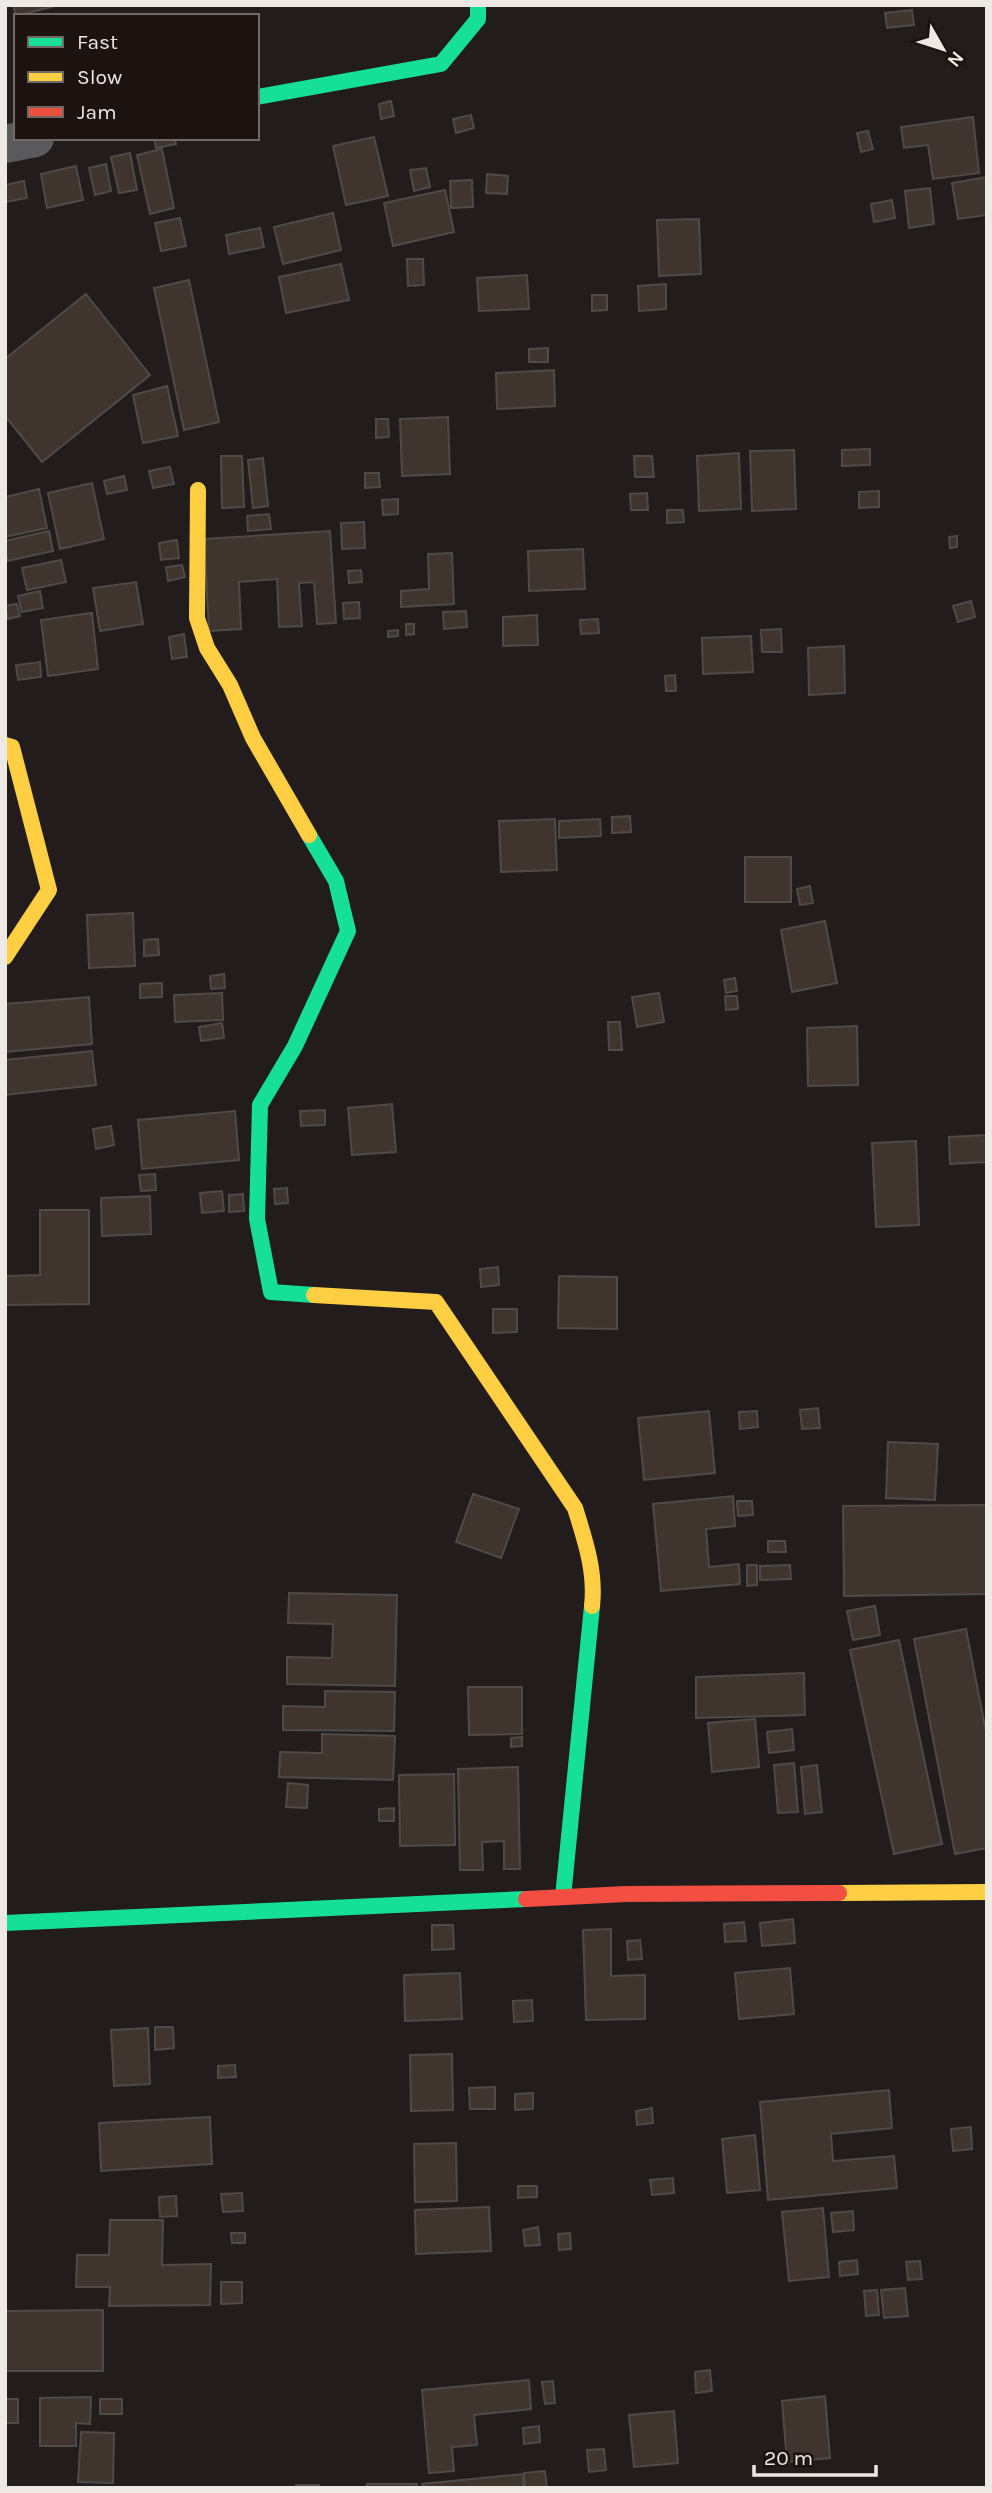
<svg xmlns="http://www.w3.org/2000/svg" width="992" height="2493" font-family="Karla,sans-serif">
  <rect width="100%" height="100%" fill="#221d1c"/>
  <g fill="#40342e" stroke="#4e4a48" stroke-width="2">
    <path d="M13 5H59L16 16Z"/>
    <path d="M912 10 914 25 887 28 885 13Z"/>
    <path d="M391 101 394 116 381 119 379 104Z"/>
    <path d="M471 115 474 128 456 133 453 119Z"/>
    <path d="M973 117 979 173 933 179 928 145 904 148 901 127Z"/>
    <path d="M868 131 873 149 861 152 857 133Z"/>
    <path d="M374 137 388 196 346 205 333 146Z"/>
    <path d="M154 138H174L176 144 156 148Z"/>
    <path d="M162 149 174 208 150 214 137 155Z"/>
    <path d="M130 153 137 190 119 193 111 157Z"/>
    <path d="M106 164 111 191 95 195 89 168Z"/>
    <path d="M76 166 83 200 47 208 41 174Z"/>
    <path d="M426 168 430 187 414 191 410 170Z"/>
    <path d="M487 174 508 176 507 194 486 193Z"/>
    <path d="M987 177V215L958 219 952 183Z"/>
    <path d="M472 180 473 207 451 208 450 181Z"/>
    <path d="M24 181 27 198 5 202V185Z"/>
    <path d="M930 188 934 224 909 228 905 191Z"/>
    <path d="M445 190 454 232 393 246 384 203Z"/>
    <path d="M892 200 895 218 874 222 871 204Z"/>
    <path d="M333 213 341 250 283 264 274 227Z"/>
    <path d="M180 218 186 246 161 251 155 223Z"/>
    <path d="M699 219 701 274 659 276 657 220Z"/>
    <path d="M260 228 264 247 229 254 226 235Z"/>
    <path d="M407 259H423L424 285 408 286Z"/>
    <path d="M341 264 349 300 286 313 279 277Z"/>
    <path d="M527 275 529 309 479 311 477 278Z"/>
    <path d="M189 280 219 422 184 430 154 288Z"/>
    <path d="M666 284V309L639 311 638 286Z"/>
    <path d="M86 294 150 375 42 462 5 416V359Z"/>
    <path d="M592 295H607V310L592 311Z"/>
    <path d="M548 348V362H529V349Z"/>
    <path d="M554 370 555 406 497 409 496 373Z"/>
    <path d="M167 386 178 436 143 443 133 395Z"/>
    <path d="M448 417 450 474 402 476 400 419Z"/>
    <path d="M376 419H388L389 437 376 438Z"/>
    <path d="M870 449V465L842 466V450Z"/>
    <path d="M794 450 796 509 752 511 750 451Z"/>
    <path d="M739 453 741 509 699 511 697 456Z"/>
    <path d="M221 456H242L244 507 222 508Z"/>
    <path d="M634 456H652L654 477H635Z"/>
    <path d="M263 458 268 506 253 508 248 460Z"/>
    <path d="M170 467 174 484 153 488 149 471Z"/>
    <path d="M365 473H379L380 487 365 488Z"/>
    <path d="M124 476 127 490 107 494 104 481Z"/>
    <path d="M92 483 104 539 60 549 48 493Z"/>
    <path d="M39 489 47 528 5 537V497Z"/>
    <path d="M879 491V507L859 508V492Z"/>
    <path d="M647 493 648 510H631L630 494Z"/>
    <path d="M398 499V514L383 515 382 500Z"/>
    <path d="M667 510H683L684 522 667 523Z"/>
    <path d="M269 514 271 529 248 531 247 516Z"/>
    <path d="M364 522 365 548 342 549 341 523Z"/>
    <path d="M49 531 53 551 7 561 5 541Z"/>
    <path d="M330 531 336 623 317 624 314 582 299 583 302 626 279 627 277 579 239 582 241 629 209 631 204 539Z"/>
    <path d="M957 536V547L950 548 949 537Z"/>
    <path d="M177 540 179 558 161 560 159 543Z"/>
    <path d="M583 549 585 589 529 591 528 551Z"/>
    <path d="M452 553 454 604 401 607V591L429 589 428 554Z"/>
    <path d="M61 560 66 582 27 590 22 568Z"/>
    <path d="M182 565 185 577 168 581 166 567Z"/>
    <path d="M361 570 362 582 349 583 348 571Z"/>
    <path d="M136 582 143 624 100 631 93 588Z"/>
    <path d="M40 591 43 608 22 612 18 596Z"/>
    <path d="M971 601 975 617 958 622 953 606Z"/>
    <path d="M359 602 360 618 344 619 343 603Z"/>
    <path d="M17 604 20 616 8 619 5 606Z"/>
    <path d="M466 611 467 627 444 629 443 612Z"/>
    <path d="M92 613 98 669 48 676 41 620Z"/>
    <path d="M537 615 538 645 503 646V617Z"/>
    <path d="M598 619 599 633 581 634 580 620Z"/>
    <path d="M406 624H414V634L406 635Z"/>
    <path d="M781 629 782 652H762L761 630Z"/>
    <path d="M398 630V636L388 637V631Z"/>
    <path d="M184 634 187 657 172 659 169 637Z"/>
    <path d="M751 636 753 672 703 674 702 638Z"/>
    <path d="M844 646 845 693 809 695 808 648Z"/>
    <path d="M40 662 41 677 18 680 16 665Z"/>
    <path d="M675 675 676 691H666L665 676Z"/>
    <path d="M630 816 631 832 612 833V817Z"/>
    <path d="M555 819 557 870 501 872 499 821Z"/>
    <path d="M600 819 601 836 559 838V821Z"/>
    <rect x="745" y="857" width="46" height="45"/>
    <path d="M810 886 813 903 800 905 797 889Z"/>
    <path d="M133 913 135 966 89 968 87 915Z"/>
    <path d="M825 921 837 983 792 992 781 930Z"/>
    <path d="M158 939 159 955 144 956V940Z"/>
    <path d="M224 974 225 988 211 989 210 976Z"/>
    <path d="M735 978 737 991 726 993 724 980Z"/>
    <path d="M162 983V997L140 998V984Z"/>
    <path d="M222 993 223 1020 175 1022 174 995Z"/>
    <path d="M659 993 664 1022 637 1027 632 997Z"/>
    <path d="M725 996H737L738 1009 726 1010Z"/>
    <path d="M89 997 92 1044 5 1052V1004Z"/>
    <path d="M608 1022H620L622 1050H609Z"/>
    <path d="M222 1023 224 1038 201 1041 199 1027Z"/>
    <path d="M857 1026 858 1085 808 1086 807 1028Z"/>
    <path d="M92 1051 96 1085 5 1095V1060Z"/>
    <path d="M392 1104 396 1152 352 1155 348 1108Z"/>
    <path d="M325 1110V1125L301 1126 300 1111Z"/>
    <path d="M235 1111 239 1160 142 1169 138 1120Z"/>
    <path d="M111 1126 114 1145 96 1149 93 1129Z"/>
    <path d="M987 1135V1162L950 1164 949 1137Z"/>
    <path d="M916 1141 919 1225 876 1227 872 1143Z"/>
    <path d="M155 1174 156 1190 141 1191 139 1175Z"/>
    <path d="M287 1188 288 1203 275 1204 274 1189Z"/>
    <path d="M222 1191 224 1211 202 1213 200 1193Z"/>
    <path d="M243 1194 244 1211 229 1212V1195Z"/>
    <path d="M150 1196 151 1234 102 1236 101 1198Z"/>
    <path d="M40 1210H89V1304L5 1305V1276L40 1275Z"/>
    <path d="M498 1267 499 1285 481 1287 480 1269Z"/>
    <path d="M559 1276 617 1277V1329L558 1328Z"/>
    <path d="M493 1309H517V1332L493 1333Z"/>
    <path d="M818 1408 820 1428 802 1429 800 1410Z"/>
    <path d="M709 1411 715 1473 644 1480 638 1418Z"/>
    <path d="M757 1411 758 1427 740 1429 739 1412Z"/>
    <path d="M888 1442 938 1444 935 1500 886 1498Z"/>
    <path d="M473 1494 519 1509 501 1558 456 1542Z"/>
    <path d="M733 1496 735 1526 706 1529 709 1567 739 1564 740 1584 661 1591 653 1504Z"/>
    <path d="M737 1501H752L753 1515 738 1516Z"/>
    <path d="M987 1505V1594L844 1596 843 1506Z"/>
    <path d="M768 1541H785L786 1552H768Z"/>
    <path d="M747 1565H757V1585L747 1586Z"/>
    <path d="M790 1565 791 1579 760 1580V1566Z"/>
    <path d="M289 1593 397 1595 395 1686 287 1684V1657L332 1658 333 1624 288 1623Z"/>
    <path d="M875 1606 880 1635 853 1640 847 1611Z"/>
    <path d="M966 1629 987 1737V1848L955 1854 914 1639Z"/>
    <path d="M899 1640 942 1844 894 1854 850 1650Z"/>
    <path d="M804 1673 805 1715 696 1718V1677Z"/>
    <path d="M468 1687H522V1734L469 1735Z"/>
    <path d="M325 1691 395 1692 394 1731 283 1730V1706L325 1707Z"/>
    <path d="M755 1719 759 1767 712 1772 708 1723Z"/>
    <path d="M792 1729 794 1750 769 1753 767 1732Z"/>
    <path d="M322 1734 395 1736 393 1780 279 1777 280 1752 322 1753Z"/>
    <path d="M522 1737V1746L511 1747V1738Z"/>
    <path d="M794 1763 798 1812 778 1813 774 1765Z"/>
    <path d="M817 1765 822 1812 805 1814 801 1767Z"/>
    <path d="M518 1767 520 1869H504V1841L482 1842 483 1870H460L458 1769Z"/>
    <path d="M454 1774 455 1845 400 1846 399 1775Z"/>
    <path d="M288 1783 308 1785 307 1808 286 1807Z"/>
    <path d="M394 1808V1821H379V1809Z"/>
    <path d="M793 1919 795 1943 762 1946 760 1923Z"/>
    <path d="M744 1922 746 1941 725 1942 724 1924Z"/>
    <path d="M432 1925H453L454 1949 432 1950Z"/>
    <path d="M611 1929V1976L645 1975V2019L586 2020 583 1930Z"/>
    <path d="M640 1940 642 1959 628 1960 627 1941Z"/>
    <path d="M790 1968 794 2014 739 2019 735 1973Z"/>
    <path d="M460 1973 462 2019 405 2021 404 1975Z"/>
    <path d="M532 2000 533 2021 514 2022 513 2001Z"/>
    <path d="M155 2027H173L174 2048 155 2050Z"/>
    <path d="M148 2028 150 2084 114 2086 111 2030Z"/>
    <path d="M452 2054 453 2110 411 2111 410 2055Z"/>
    <path d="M235 2065 236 2077 218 2078V2066Z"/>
    <path d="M495 2087V2109H470L469 2088Z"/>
    <path d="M889 2090 892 2128 831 2134 833 2161 894 2156 897 2188 768 2200 760 2102Z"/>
    <path d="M533 2093V2109L515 2110V2094Z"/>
    <path d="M652 2108 653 2123 637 2125 636 2111Z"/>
    <path d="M210 2117 212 2164 101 2171 99 2123Z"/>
    <path d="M971 2127 972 2149 953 2151 951 2129Z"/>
    <path d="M755 2135 760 2190 727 2193 722 2139Z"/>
    <path d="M456 2143 457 2201 415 2202 414 2144Z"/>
    <path d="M673 2178 674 2193 652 2195 650 2180Z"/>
    <path d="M518 2186H537V2197L518 2198Z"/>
    <path d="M242 2193 243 2211 223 2212 221 2194Z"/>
    <path d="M176 2196 177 2216 160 2217 159 2197Z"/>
    <path d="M489 2207 491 2251 416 2254 415 2210Z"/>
    <path d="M823 2208 829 2277 789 2281 782 2212Z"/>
    <path d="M853 2211 854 2230 833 2232 831 2213Z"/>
    <path d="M110 2220H163L162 2265 211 2264 210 2305 109 2306 110 2287H76L77 2255H109Z"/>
    <path d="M538 2227 540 2245 525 2246 523 2230Z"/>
    <path d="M231 2233H245V2243H232Z"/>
    <path d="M570 2233 571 2249 559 2250 558 2234Z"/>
    <path d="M857 2260 858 2274 840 2276 839 2262Z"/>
    <path d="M920 2261 922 2279 908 2280 906 2262Z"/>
    <path d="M221 2282H242V2303L221 2304Z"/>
    <path d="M905 2288 908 2316 884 2318 881 2290Z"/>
    <path d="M877 2290 879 2315 866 2316 864 2291Z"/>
    <path d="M103 2310V2371H5V2311Z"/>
    <path d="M710 2370 712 2391 696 2393 695 2372Z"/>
    <path d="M529 2380 531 2409 474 2415 477 2445 452 2447 454 2471 429 2473 422 2390Z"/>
    <path d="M553 2381 555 2403 545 2404 542 2382Z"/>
    <path d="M825 2396 830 2458 787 2462 782 2401Z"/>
    <path d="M91 2397 90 2424 76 2423V2446H40V2398Z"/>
    <rect x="5" y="2399" width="13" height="24"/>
    <rect x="100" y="2399" width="22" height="15"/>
    <path d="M674 2411 678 2463 634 2467 629 2415Z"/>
    <path d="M539 2426 540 2442 524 2444 523 2428Z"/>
    <path d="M81 2432 114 2433 113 2483 78 2482Z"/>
    <path d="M604 2449 606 2470 589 2472 587 2450Z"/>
    <path d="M545 2471 547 2488H525L524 2473Z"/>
    <path d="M523 2474 524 2488H423L422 2484Z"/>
    <path d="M367 2484H417L416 2488H367Z"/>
    <rect x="296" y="2485" width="23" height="3"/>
  </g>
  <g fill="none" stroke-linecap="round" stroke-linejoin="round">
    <path stroke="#5a5a5c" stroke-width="38" d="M5 144 35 138"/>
    <g stroke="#16e098" stroke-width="16">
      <path d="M257 97 441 64 478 19V5"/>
      <path d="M309 835 336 881 348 931 295 1046 260 1105 257 1219 271 1292 314 1295"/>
      <path d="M563 1897 592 1606"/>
      <path d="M5 1923 526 1899"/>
    </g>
    <g stroke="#ffcf43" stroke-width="16">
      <path d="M198 490 197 618 207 648 230 685 253 738 309 835"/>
      <path d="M5 745 12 747 49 890 5 957"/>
      <path d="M314 1295 436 1302 575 1508C585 1540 596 1572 592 1606"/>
      <path d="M839 1893 987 1892"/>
    </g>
    <path stroke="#f24e42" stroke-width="16" d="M526 1899 626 1894 839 1893"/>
  </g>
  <rect width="992" height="2493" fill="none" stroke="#efe9e6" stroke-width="14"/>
  <rect x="14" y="14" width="245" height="126" fill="#1c1310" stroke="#706966" stroke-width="2"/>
  <rect x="28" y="37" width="35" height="10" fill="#16e098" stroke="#706966" stroke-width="2"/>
  <text x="77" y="49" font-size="21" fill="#efe9e6">Fast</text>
  <rect x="28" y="72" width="35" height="10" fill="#ffcf43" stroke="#706966" stroke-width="2"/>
  <text x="77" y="84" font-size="21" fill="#efe9e6">Slow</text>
  <rect x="28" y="107" width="35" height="10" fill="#f24e42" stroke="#706966" stroke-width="2"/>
  <text x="77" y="119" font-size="21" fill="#efe9e6">Jam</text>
  <g transform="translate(943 49) rotate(129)" stroke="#1c1310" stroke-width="5" paint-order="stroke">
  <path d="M0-5L12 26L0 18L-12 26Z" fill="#efe9e6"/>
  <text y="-10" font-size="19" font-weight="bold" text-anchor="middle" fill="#efe9e6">N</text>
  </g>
  <path d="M754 2465v10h122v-10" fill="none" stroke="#efe9e6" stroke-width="3.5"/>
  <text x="764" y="2465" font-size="21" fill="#efe9e6" stroke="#1c1310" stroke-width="5" paint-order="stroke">20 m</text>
</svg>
